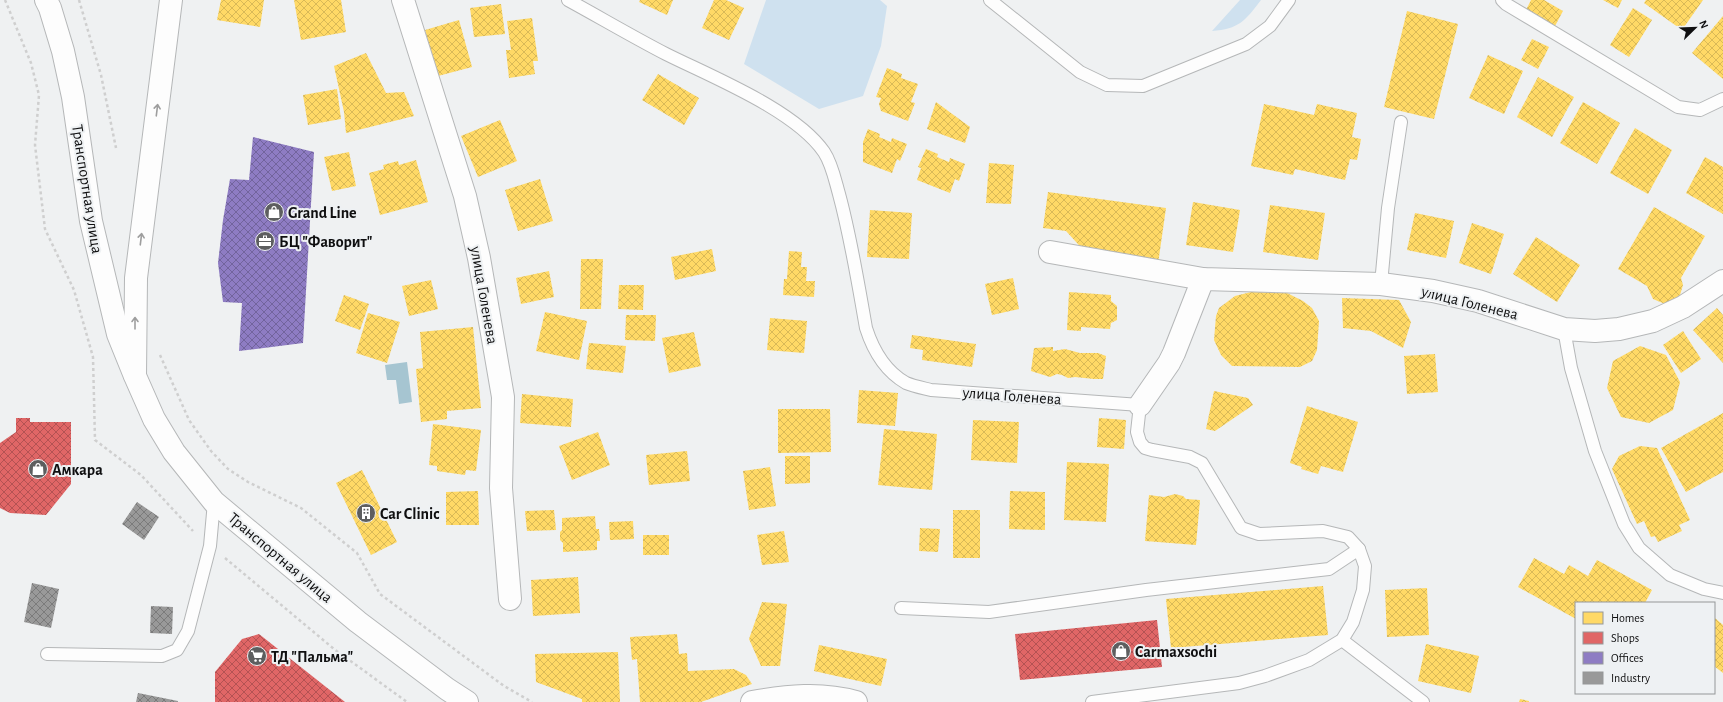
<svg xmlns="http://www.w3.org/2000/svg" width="1723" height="702" font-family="'Alegreya Sans',sans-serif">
  <defs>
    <pattern id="homes-cross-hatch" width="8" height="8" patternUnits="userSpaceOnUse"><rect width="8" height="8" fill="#ffd966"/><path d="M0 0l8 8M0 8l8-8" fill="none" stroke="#d9b957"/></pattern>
    <pattern id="shops-cross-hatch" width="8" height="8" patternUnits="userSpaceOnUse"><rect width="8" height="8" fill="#e06666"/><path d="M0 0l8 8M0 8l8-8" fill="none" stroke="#b45253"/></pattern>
    <pattern id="offices-cross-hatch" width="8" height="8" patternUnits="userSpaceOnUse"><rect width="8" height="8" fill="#8e7cc3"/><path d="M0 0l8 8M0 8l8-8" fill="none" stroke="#72649d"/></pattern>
    <pattern id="industry-cross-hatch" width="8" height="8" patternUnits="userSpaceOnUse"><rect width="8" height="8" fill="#999"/><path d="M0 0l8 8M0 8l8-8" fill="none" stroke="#7b7b7b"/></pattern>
  </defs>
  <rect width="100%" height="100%" fill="#eff1f2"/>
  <g fill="#cfe1ef">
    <path d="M766 0H880L887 6 881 46 863 96 819 109 744 64Z"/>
    <path d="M1240 0H1261C1245 21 1239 29 1212 31Z"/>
  </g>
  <path fill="#a6c5d1" d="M407 362 412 402 399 404 396 380H387L385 365Z"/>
  <g fill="url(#homes-cross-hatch)">
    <path d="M221 0H264L260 27 217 20Z"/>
    <path d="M294 0H341L346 32 301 40Z"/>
    <path d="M640 0H673L667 15 639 2Z"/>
    <path d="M714 0H726L744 8 729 40 702 28Z"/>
    <path d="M1531 0H1544L1563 11 1555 26 1526 10Z"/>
    <path d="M1603 0H1622L1618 8Z"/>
    <path d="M1646 0H1703L1682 30 1644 3Z"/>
    <path d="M501 4 505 34 474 37 470 8Z"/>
    <path d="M1633 8 1652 20 1629 57 1610 45Z"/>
    <path d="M1407 11 1458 24 1434 119 1384 107Z"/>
    <path d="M1723 16V79L1692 53Z"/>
    <path d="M532 18 538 61H533L535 74 509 78 506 50H511L507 21Z"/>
    <path d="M459 20 472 67 438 76 425 30Z"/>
    <path d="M1532 39 1549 47 1538 69 1521 60Z"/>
    <path d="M366 53 386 93 404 92 414 116 346 133 344 112 334 66Z"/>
    <path d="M1488 55 1523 71 1504 114 1469 98Z"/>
    <path d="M887 68 902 74 901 78 918 84 911 102 915 103 908 121 881 111 879 104 881 98 876 97Z"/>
    <path d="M658 74 699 98 684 125 642 100Z"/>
    <path d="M1538 77 1574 97 1552 137 1517 117Z"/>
    <path d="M337 89 341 119 308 125 303 95Z"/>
    <path d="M936 102 970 127 965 143 927 129Z"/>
    <path d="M1583 102 1620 123 1597 164 1560 143Z"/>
    <path d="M1264 104 1314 115 1317 104 1357 113 1352 137 1361 139 1357 160 1350 159 1345 180 1295 169 1293 175 1251 166Z"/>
    <path d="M500 120 517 161 478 177 461 136Z"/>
    <path d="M1635 128 1672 150 1648 194 1610 173Z"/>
    <path d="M868 129 880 134 879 137 891 142 892 138 907 144 900 161 897 159 892 173 863 162V142Z"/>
    <path d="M926 149 938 154 937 157 949 162 950 158 965 164 959 181 955 179 950 193 917 180 921 168 918 167Z"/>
    <path d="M349 152 356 186 332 191 324 157Z"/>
    <path d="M1705 157 1723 167V214L1686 193Z"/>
    <path d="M416 160 428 202 380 215 369 173 384 169 383 165 398 161 399 165Z"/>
    <path d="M989 163 1014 165 1011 204 986 203Z"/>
    <path d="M540 179 553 221 518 231 505 190Z"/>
    <path d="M1048 192 1166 208 1158 264 1087 254 1066 231 1043 228Z"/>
    <path d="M1193 202 1240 210 1233 252 1186 245Z"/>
    <path d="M1270 205 1325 213 1318 260 1263 252Z"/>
    <path d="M1654 207 1705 236 1681 278 1683 285 1680 295 1678 298 1665 304 1653 299 1647 286 1618 269Z"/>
    <path d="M870 210 912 213 909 259 867 257Z"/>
    <path d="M1415 213 1454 221 1446 258 1407 250Z"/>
    <path d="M1472 223 1504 234 1491 274 1459 263Z"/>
    <path d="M1536 237 1580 265 1557 302 1513 274Z"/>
    <path d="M712 249 716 271 675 280 671 257Z"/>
    <path d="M789 251 802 252 801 267H807L806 281H815L814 297 783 295 784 279H787Z"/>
    <path d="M581 259H603L601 309H580Z"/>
    <path d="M549 271 554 297 521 304 516 278Z"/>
    <path d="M1013 278 1019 309 992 315 985 284Z"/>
    <path d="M431 280 438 309 409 316 402 286Z"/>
    <path d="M619 285H644L643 310 618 309Z"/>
    <path d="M1069 292 1111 295V301L1117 306V320L1111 323 1110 329 1081 327V331L1067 330Z"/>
    <path d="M1251 292 1287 293 1303 301 1312 308 1319 321 1317 350 1312 361 1300 367 1232 366 1221 355 1214 340 1216 316 1219 308 1235 296Z"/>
    <path d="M344 295 369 304 360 330 335 321Z"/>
    <path d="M1342 298 1399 300 1411 322 1403 348 1371 331 1343 328Z"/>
    <path d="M1717 308 1723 315V363L1693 330Z"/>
    <path d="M545 312 587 321 579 360 536 351Z"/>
    <path d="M368 313 400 322 387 363 356 353Z"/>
    <path d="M626 315H656L655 341 625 340Z"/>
    <path d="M770 318 807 321 804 353 767 350Z"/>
    <path d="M473 327 481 408 447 411V419L421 422 416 369 423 368 420 332Z"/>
    <path d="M1683 331 1701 359 1681 373 1663 345Z"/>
    <path d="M694 332 701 366 669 373 662 338Z"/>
    <path d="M912 335 976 344 972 367 922 360 923 350 910 348Z"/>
    <path d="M589 343 626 346 623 373 586 369Z"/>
    <path d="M1640 346 1666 355 1680 382 1673 410 1649 423 1621 417 1607 388 1613 361Z"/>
    <path d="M1053 347V351L1065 349 1080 353H1098L1106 356 1103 379H1094L1075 377 1068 378 1062 375 1057 374 1050 377 1031 371 1034 348Z"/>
    <path d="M1435 354 1438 392 1407 394 1404 356Z"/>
    <path d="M859 390 898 393 895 426 857 423Z"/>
    <path d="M1214 391 1248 398 1253 405 1215 431 1206 429Z"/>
    <path d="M522 394 573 399 571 427 520 423Z"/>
    <path d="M1307 406 1358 422 1343 472 1321 466 1318 474 1301 469 1302 467 1290 463Z"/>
    <path d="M778 409H830L831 452 778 453Z"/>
    <path d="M1723 413V472L1686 492 1661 448Z"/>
    <path d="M1099 418 1126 420 1124 449 1097 447Z"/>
    <path d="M973 420 1019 422 1017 463 971 460Z"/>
    <path d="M433 424 481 430 476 471 466 470 465 475 437 471V466L429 465Z"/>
    <path d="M884 429 937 434 932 490 878 485Z"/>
    <path d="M598 432 610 465 572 480 559 446Z"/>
    <path d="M1640 446 1657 448 1690 520 1679 525 1682 531 1658 542 1655 536 1651 537 1644 521 1637 524 1612 469 1619 456Z"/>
    <path d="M687 451 690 481 649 485 646 455Z"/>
    <path d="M785 456H810V483L785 484Z"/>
    <path d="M1067 462 1109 464 1106 522 1064 520Z"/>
    <path d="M770 467 776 506 749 510 743 471Z"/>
    <path d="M362 470 397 542 371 555 336 483Z"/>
    <path d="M478 491 479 525H446V492Z"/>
    <path d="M1010 491 1045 492V530L1009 529Z"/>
    <path d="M1175 494 1183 496 1186 499 1200 500 1196 545 1145 541 1149 495 1164 497Z"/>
    <path d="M554 510 556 530 527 531 525 511Z"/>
    <rect x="953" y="510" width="27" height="48"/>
    <path d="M595 516 596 529H599L600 541H597V550L563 552V543L560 540V532L562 530V518Z"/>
    <path d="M633 521 634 539 610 540 609 522Z"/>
    <path d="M920 528 940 529 938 552 919 551Z"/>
    <path d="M784 531 789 562 762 565 757 535Z"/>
    <rect x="643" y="535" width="26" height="20"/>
    <path d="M1534 558 1564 574 1569 565 1588 576 1597 560 1652 590 1645 603H1576V619L1518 587Z"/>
    <path d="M578 577 580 613 533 616 531 580Z"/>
    <path d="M1323 586 1328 635 1171 648 1166 599Z"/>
    <path d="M1427 588 1429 635 1387 637 1385 590Z"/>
    <path d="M762 602 787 604 780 666H761L749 639Z"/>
    <path d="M1715 618 1723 625V673L1714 666V620Z"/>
    <path d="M677 634 679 654 687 653 688 671 734 669 746 675 752 684 701 702H640L637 659 632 660 630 637Z"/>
    <path d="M1426 644 1479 656 1471 693 1418 681Z"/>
    <path d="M819 645 887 659 881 686 814 671Z"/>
    <path d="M618 652 620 702H582V699L536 682 535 654Z"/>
    <path d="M1520 699 1529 701V702H1519Z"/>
  </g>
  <g fill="url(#shops-cross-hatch)">
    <path d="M16 418H30V422H71V484L46 515 10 513 0 508V443L16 432Z"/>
    <path d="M1157 620 1162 667 1020 680 1015 634Z"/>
    <path d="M259 634 345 702H215V672L242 639Z"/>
  </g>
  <path fill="url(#offices-cross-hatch)" d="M253 137 314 152 303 343 239 351 242 303 223 302 218 263 223 220 230 179 249 180Z"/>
  <g fill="url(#industry-cross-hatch)">
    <path d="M137 502 159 517 144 540 122 524Z"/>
    <path d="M32 583 59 589 51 628 24 622Z"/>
    <path d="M151 606 173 607 172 634 150 633Z"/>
    <path d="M138 693 178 701V702H136Z"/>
  </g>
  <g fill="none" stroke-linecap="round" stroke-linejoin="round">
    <g stroke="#b5b7b8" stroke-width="14">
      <g id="lane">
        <path d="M568 0C601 18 633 37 666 54 712 77 795 110 824 152 832 164 835 180 839 194 851 238 858 283 866 328 873 350 885 371 906 383 913 386 923 388 931 390L1140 405 1137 432 1140 442 1145 448 1152 450 1190 457 1202 463 1241 528 1259 534 1323 531 1348 537 1359 549 1365 566 1363 590 1353 622 1342 640 1309 660 1265 676 1239 683 1092 702"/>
        <path d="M990 0 1080 72 1107 85 1143 86 1246 44 1270 26 1289 0"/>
        <path d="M1502 0 1506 4 1678 107 1700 110 1723 99"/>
        <path d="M1381 284 1388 208 1401 122"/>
        <path d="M1564 329 1571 368 1595 451 1624 524 1639 548 1670 575 1704 589 1723 593"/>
        <path d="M901 608 989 612 1146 590 1329 569 1359 549"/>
        <path d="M1342 640 1423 702"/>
        <path d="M47 654 162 656 177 650 188 631 210 546 214 502"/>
      </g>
    </g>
    <g stroke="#b5b7b8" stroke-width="24">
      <g id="street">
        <path d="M403 0 465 196 479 258 503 397 501 488 510 599"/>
        <path d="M1050 252 1203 279 1381 284 1433 291 1478 301 1564 329 1595 331 1619 329 1653 321 1683 307 1723 281"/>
        <path d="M135 375 136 278 171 0"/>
        <path d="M1140 405 1169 363 1174 353 1203 279"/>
        <path d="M752 702C787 696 821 692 856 702"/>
      </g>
    </g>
    <g stroke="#b5b7b8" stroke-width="24">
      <path id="secondary" d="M46 0 50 8 63 51 73 97 91 221 118 334 135 376 154 419 174 452 214 502 358 622 447 689 467 702"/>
    </g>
    <g stroke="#cfcfcf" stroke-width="2.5" stroke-dasharray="3 3" stroke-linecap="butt">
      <path d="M5 0 31 63 39 95 35 145 45 229 74 290 93 357 95 440 141 475 193 531"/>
      <path d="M79 0 101 75 116 148"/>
      <path d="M160 355 189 420 211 451 228 469 248 482 301 508 357 553 380 594 504 686 532 702"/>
      <path d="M225 558 334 649 407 702"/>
    </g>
    <use href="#lane" stroke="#fdfdfd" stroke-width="12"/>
    <use href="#street" stroke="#fdfdfd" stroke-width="22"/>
    <use href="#secondary" stroke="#fdfdfd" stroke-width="22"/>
  </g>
  <defs><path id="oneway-shaft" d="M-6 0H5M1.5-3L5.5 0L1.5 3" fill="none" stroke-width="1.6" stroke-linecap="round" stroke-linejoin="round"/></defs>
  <g stroke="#9e9e9e">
    <use href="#oneway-shaft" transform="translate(157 110) rotate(-83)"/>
    <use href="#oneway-shaft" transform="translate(141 239) rotate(-83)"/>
    <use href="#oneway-shaft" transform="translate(135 323) rotate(-90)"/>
  </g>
  <defs>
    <g id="shop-disc" transform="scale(1)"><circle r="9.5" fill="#5d5e5f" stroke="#eef1f3"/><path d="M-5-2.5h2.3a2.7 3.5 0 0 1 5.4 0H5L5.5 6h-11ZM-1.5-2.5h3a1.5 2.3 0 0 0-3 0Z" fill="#fff"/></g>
    <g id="office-disc" transform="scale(1)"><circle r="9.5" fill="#5d5e5f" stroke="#eef1f3"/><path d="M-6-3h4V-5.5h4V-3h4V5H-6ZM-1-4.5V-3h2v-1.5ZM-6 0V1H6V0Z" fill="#fff"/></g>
    <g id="building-disc" transform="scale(1)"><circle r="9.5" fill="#5d5e5f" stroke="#eef1f3"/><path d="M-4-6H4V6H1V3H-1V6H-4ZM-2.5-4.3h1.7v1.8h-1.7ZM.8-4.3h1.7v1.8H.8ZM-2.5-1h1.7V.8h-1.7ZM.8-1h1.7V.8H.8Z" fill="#fff"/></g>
    <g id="supermarket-disc" transform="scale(1)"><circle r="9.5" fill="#5d5e5f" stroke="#eef1f3"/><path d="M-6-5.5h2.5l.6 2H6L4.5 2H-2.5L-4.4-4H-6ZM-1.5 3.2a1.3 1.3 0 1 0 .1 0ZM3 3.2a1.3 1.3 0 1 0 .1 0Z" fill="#fff"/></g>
  </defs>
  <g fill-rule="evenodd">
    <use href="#shop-disc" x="274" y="212"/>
    <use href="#office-disc" x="265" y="241"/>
    <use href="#shop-disc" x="38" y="469"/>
    <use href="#building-disc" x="366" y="513"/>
    <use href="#shop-disc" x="1121" y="651"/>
    <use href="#supermarket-disc" x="257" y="656"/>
  </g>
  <g text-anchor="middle" stroke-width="4" stroke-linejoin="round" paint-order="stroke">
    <g font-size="16" fill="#0f0f10" stroke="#eef1f3">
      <text transform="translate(88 189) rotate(81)" y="6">Транспортная улица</text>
      <text transform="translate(485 295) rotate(80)" y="6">улица Голенева</text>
      <text transform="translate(1470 302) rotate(14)" y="6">улица Голенева</text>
      <text transform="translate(1012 395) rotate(4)" y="6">улица Голенева</text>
      <text transform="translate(281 557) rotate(40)" y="6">Транспортная улица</text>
    </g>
    <g font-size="16" font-weight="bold" fill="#0f0f10" stroke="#eef1f3" text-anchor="start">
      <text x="288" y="218">Grand Line</text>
      <text x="279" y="247">БЦ "Фаворит"</text>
      <text x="52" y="475">Амкара</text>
      <text x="380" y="519">Car Clinic</text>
      <text x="1135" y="657">Carmaxsochi</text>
      <text x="271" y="662">ТД "Пальма"</text>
    </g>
  </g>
  <rect x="1575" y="602" width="140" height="92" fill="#eef1f3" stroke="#959798"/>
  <rect x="1583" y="612" width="20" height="12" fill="#ffd966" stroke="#959798"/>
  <text x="1611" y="622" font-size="12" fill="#0f0f10">Homes</text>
  <rect x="1583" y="632" width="20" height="12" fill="#e06666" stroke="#959798"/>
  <text x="1611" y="642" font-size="12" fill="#0f0f10">Shops</text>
  <rect x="1583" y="652" width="20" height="12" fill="#8e7cc3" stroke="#959798"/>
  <text x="1611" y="662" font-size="12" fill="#0f0f10">Offices</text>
  <rect x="1583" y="672" width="20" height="12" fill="#999999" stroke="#959798"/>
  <text x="1611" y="682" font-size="12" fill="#0f0f10">Industry</text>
  <g transform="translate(1695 28) rotate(67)" stroke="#eef1f3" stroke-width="3" paint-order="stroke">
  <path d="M0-3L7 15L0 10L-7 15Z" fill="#0f0f10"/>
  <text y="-6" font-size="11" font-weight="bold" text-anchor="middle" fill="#0f0f10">N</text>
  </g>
</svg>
